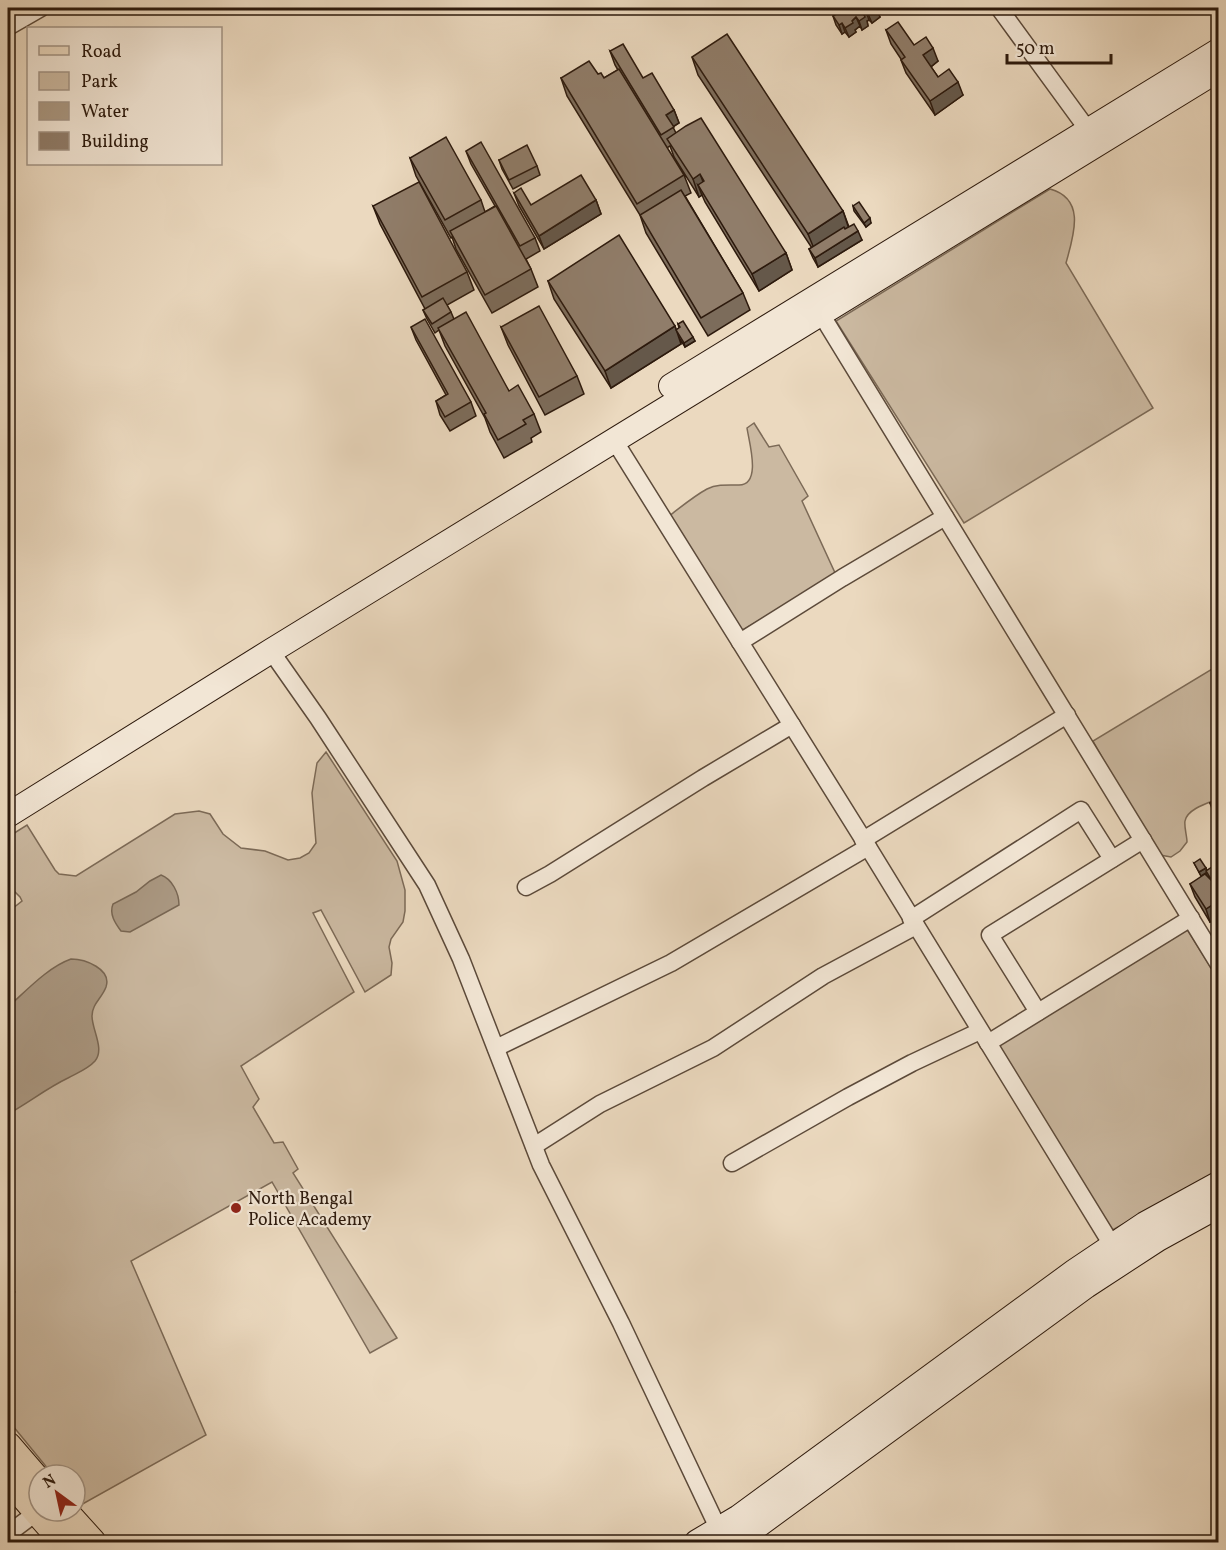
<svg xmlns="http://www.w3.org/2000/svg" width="1226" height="1550" font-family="Vollkorn,serif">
  <rect width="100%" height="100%" fill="#ebd9bf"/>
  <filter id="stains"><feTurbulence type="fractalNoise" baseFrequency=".00333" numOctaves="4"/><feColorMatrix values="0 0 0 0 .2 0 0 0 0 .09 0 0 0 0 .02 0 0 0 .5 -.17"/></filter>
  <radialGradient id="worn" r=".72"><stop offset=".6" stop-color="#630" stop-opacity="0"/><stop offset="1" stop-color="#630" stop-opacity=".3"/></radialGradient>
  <g fill="#cbb9a1" stroke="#7c6a57" stroke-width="1.5">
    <path d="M1050 189C1087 199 1073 237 1066 263L1153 408 964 523 836 321Z"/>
    <path d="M754 423 769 447 779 445 808 496 802 501 836 575 741 631 669 516C681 507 694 496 707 489 717 484 728 485 739 485 762 485 749 442 747 428Z"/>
    <path d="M1217 666 1218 668V799C1208 803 1187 809 1185 821 1184 827 1187 836 1187 842L1180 851 1171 857 1160 855 1138 822 1093 741Z"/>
    <path d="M326 752 397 861 405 890V911L403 922 391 939 389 947 392 963 391 975 365 992 321 910 313 913 354 992 241 1066 259 1099 253 1107 274 1143 283 1142 298 1169 293 1173 397 1338 370 1353 272 1182 131 1261 206 1435 79 1506 75 1501V1475H53L8 1420V1298L15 1292 8 1285V912L22 901 20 897 8 885V837L27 825 55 870 59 874 76 876 175 814 199 811 210 814 223 834 241 848 265 851 288 860 300 858 309 853 316 843 312 793 317 763Z"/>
    <path d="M1185 926 1218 979V1171L1109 1232 994 1045Z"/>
  </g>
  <g fill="#aa9882" stroke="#786653" stroke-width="1.5">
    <path d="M161 875C172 879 179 893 179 905L130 932 121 931C115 923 109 914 113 904L136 892 150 881Z"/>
    <path d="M71 959C85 959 112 969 106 987 102 998 92 1004 92 1016 92 1030 105 1049 95 1061 88 1069 77 1073 68 1078 47 1088 28 1103 8 1114V1007C26 991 48 967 71 959Z"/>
  </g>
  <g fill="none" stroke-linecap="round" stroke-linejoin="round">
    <g stroke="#5c4a3a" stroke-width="19">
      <g id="street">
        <path d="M999 8 1088 130"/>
        <path d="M8 27 41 8"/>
        <path d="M821 314 1218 963"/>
        <path d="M614 440 868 847 1112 1245"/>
        <path d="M740 642 842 578 945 517"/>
        <path d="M271 651 318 718 427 885 461 959 541 1165 621 1323 719 1530"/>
        <path d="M863 840 1067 715"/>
        <path d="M526 887 550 874 703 778 792 725"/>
        <path d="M911 919 1081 810 1112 859"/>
        <path d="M1038 1012 990 935 1143 840"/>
        <path d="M988 1043 1191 918"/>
        <path d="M496 1048 671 963 868 847"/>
        <path d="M534 1146 600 1104 713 1048 823 976 916 926"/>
        <path d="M732 1163 848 1097 912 1063 980 1031"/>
        <path d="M8 1534 37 1512"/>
      </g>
    </g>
    <g stroke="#2d1a0d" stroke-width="26">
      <g id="secondary">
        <path d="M671 386 1218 51"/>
        <path d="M8 815 271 651 1218 70"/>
        <path d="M697 1542 739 1517 1075 1271 1145 1224 1218 1184"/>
        <path d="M735 1542 1086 1286 1158 1239 1218 1206"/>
      </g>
    </g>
    <g stroke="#2d1a0d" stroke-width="29">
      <g id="primary">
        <path d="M8 1446 39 1482"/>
        <path d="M8 1478 64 1542"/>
        <path d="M64 1511 92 1542"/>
      </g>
    </g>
    <use href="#street" stroke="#f2e6d5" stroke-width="16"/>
    <use href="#secondary" stroke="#f2e6d5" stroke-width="24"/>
    <use href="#primary" stroke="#ebd9bf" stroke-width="27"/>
  </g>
  <g fill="#7c6c5b" stroke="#2d1a0d" stroke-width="1.5">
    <path d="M846 8H879L880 11 878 13 880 17 872 23 869 20 867 21 868 26 862 30 860 26 855 30 856 32 849 37 845 32 842 34 836 25 833 16Z"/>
    <path d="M886 30 914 45 938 61 931 67 938 77 963 95 935 115 906 73 901 60V59L891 44Z"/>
    <path d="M610 51 643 78 674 110 679 123 673 127 676 133 786 253 792 270 759 291 705 202 702 195 699 197 674 157 670 146 667 148 684 175 691 193 685 196 743 293 750 310 708 336 646 233 640 215 567 96 561 78 598 74 604 78 618 70 615 65Z"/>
    <path d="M692 57 843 211 849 227 862 240 818 267 813 258 809 249 812 248 698 75Z"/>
    <path d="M466 151 535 238 540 251 526 259 531 269 538 287 492 313 456 249 452 237 451 238 416 176 410 158 481 200 485 212 495 206 471 164Z"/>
    <path d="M499 160 537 166 540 175 513 189 502 169Z"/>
    <path d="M514 193 531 205 596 200 601 214 544 249 519 206Z"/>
    <path d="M373 206 467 272 474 290 447 305 451 312 454 319 509 391 534 414 541 432 531 438 532 442 504 458 490 432 485 418 445 346 439 330 435 333 427 319 423 310 425 309 380 224Z"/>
    <path d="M853 206 871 223 866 227 854 211Z"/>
    <path d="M548 281 675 326 676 330 679 328 678 324 695 341 685 347 678 336 681 344 611 388 554 299Z"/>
    <path d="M411 327 471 402 476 416 450 431 440 415 436 401 446 395 416 340Z"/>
    <path d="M501 327 577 376 584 394 545 415 508 345Z"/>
    <path d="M1218 798V823L1215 817 1210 803Z"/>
    <path d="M1194 863 1206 868 1207 871 1218 863V935L1213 921 1210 922 1195 897 1190 884 1207 876 1206 873 1201 876Z"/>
  </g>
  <g fill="#65584a" stroke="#2d1a0d" stroke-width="1.5">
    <path d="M875 8H879L880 11 878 13 880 17 872 23 868 14Z"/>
    <path d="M866 11 869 20 867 21 868 26 862 30 859 21 863 13Z"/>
    <path d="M856 17 860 26 855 30 856 32 849 37 845 28Z"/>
    <path d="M842 23 845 32 842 34 839 25Z"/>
    <path d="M933 48 938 61 928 69 923 55Z"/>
    <path d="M958 82 963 95 935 115 930 101Z"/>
    <path d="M674 110 679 123 671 128 666 115Z"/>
    <path d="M700 174 707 192 698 185 702 195 699 197 693 179Z"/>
    <path d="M596 200 601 214 544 249 539 236Z"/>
    <path d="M843 211 849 229 815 251 808 234Z"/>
    <path d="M870 218 871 223 866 227 864 223Z"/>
    <path d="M858 231 862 240 818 267 815 258Z"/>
    <path d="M786 253 792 270 759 291 752 274Z"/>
    <path d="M675 326 681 344 611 388 605 371Z"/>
    <path d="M693 337 695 341 685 347 684 343Z"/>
    <path d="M1206 868 1207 872 1201 876 1199 872Z"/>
    <path d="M1218 901V917L1210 922 1206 909Z"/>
  </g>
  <g fill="#907d6a" stroke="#2d1a0d" stroke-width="1.5">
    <path d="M846 8H876L868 14 866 11 863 13 865 17 859 21 856 17 852 21 853 23 845 28 842 23 839 25 833 16Z"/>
    <path d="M898 22 914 45 926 37 933 48 923 55 938 77 949 69 958 82 930 101 901 60 905 57 886 30Z"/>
    <path d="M727 34 843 211 808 234 692 57Z"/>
    <path d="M623 44 643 78 652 73 674 110 666 115 674 127 661 135 610 51Z"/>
    <path d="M589 61 598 74 601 73 604 78 619 69 684 175 637 204 561 78Z"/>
    <path d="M701 118 786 253 752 274 698 185 704 181 700 174 693 179 667 139 686 126Z"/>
    <path d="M446 137 481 200 445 220 410 158Z"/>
    <path d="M481 142 535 238 520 246 466 151Z"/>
    <path d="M527 145 537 166 509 180 499 160Z"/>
    <path d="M581 175 596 200 539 236 514 193 521 188 531 205Z"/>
    <path d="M419 182 467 272 422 297 373 206Z"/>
    <path d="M681 190 743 293 701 318 640 215Z"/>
    <path d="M859 202 870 218 864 223 853 206Z"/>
    <path d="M496 206 531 269 485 295 450 231Z"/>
    <path d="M854 224 858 231 815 258 809 249 844 227 845 229Z"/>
    <path d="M619 235 675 326 605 371 548 281Z"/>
    <path d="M443 298 451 312 432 324 423 310Z"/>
    <path d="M539 306 577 376 539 397 501 327Z"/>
    <path d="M466 312 509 391 518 385 534 414 523 420 526 424 498 440 484 414 486 413 438 328Z"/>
    <path d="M425 319 471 402 445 417 436 401 448 394 411 327Z"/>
    <path d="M683 321 693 337 684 343 676 330 680 327 678 324Z"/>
    <path d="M1218 798V817L1210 803Z"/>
    <path d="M1200 859 1206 868 1199 872 1194 863Z"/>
    <path d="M1218 863V892L1217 890 1218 893V901L1206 909 1190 884 1205 874 1212 881 1206 871Z"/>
    <path d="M1218 915V929L1212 919Z"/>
  </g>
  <circle fill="#8f2418" stroke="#f2e6d5" stroke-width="2" cx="236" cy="1208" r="6"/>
  <g text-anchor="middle" stroke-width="4.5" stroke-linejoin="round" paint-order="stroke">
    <g font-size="18" fill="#2d1a0d" stroke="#f2e6d5" text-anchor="start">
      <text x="248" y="1204">North Bengal<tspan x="248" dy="21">Police Academy</tspan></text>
    </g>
  </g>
  <rect width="1226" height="1550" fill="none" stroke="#ebd9bf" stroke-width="30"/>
  <rect x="9" y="9" width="1208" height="1532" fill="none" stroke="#2d1a0d" stroke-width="3"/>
  <rect x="15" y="15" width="1196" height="1520" fill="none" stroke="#2d1a0d" stroke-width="1.5"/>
  <rect x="27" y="27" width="195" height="138" fill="#f2e6d5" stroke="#a39485" stroke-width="1.5"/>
  <rect x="39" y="46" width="30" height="9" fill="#ebd9bf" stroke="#a39485" stroke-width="1.5"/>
  <text x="81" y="57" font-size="18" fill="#2d1a0d">Road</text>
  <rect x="39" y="72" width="30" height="18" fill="#cbb9a1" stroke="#a39485" stroke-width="1.5"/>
  <text x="81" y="87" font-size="18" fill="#2d1a0d">Park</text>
  <rect x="39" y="102" width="30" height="18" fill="#aa9882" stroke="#a39485" stroke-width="1.5"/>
  <text x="81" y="117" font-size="18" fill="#2d1a0d">Water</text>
  <rect x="39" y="132" width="30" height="18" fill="#907d6a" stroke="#a39485" stroke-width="1.5"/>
  <text x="81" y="147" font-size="18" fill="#2d1a0d">Building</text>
  <g transform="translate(57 1493) rotate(327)"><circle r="28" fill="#f2e6d5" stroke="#a39485" stroke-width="1.5"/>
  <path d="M0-4.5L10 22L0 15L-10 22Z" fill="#8f2418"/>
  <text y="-9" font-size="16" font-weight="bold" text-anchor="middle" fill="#2d1a0d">N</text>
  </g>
  <path d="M1007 54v9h104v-9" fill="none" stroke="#2d1a0d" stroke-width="3"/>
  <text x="1016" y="54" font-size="18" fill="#2d1a0d" stroke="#f2e6d5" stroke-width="4.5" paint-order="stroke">50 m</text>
  <rect width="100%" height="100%" filter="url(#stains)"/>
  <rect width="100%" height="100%" fill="url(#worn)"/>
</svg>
